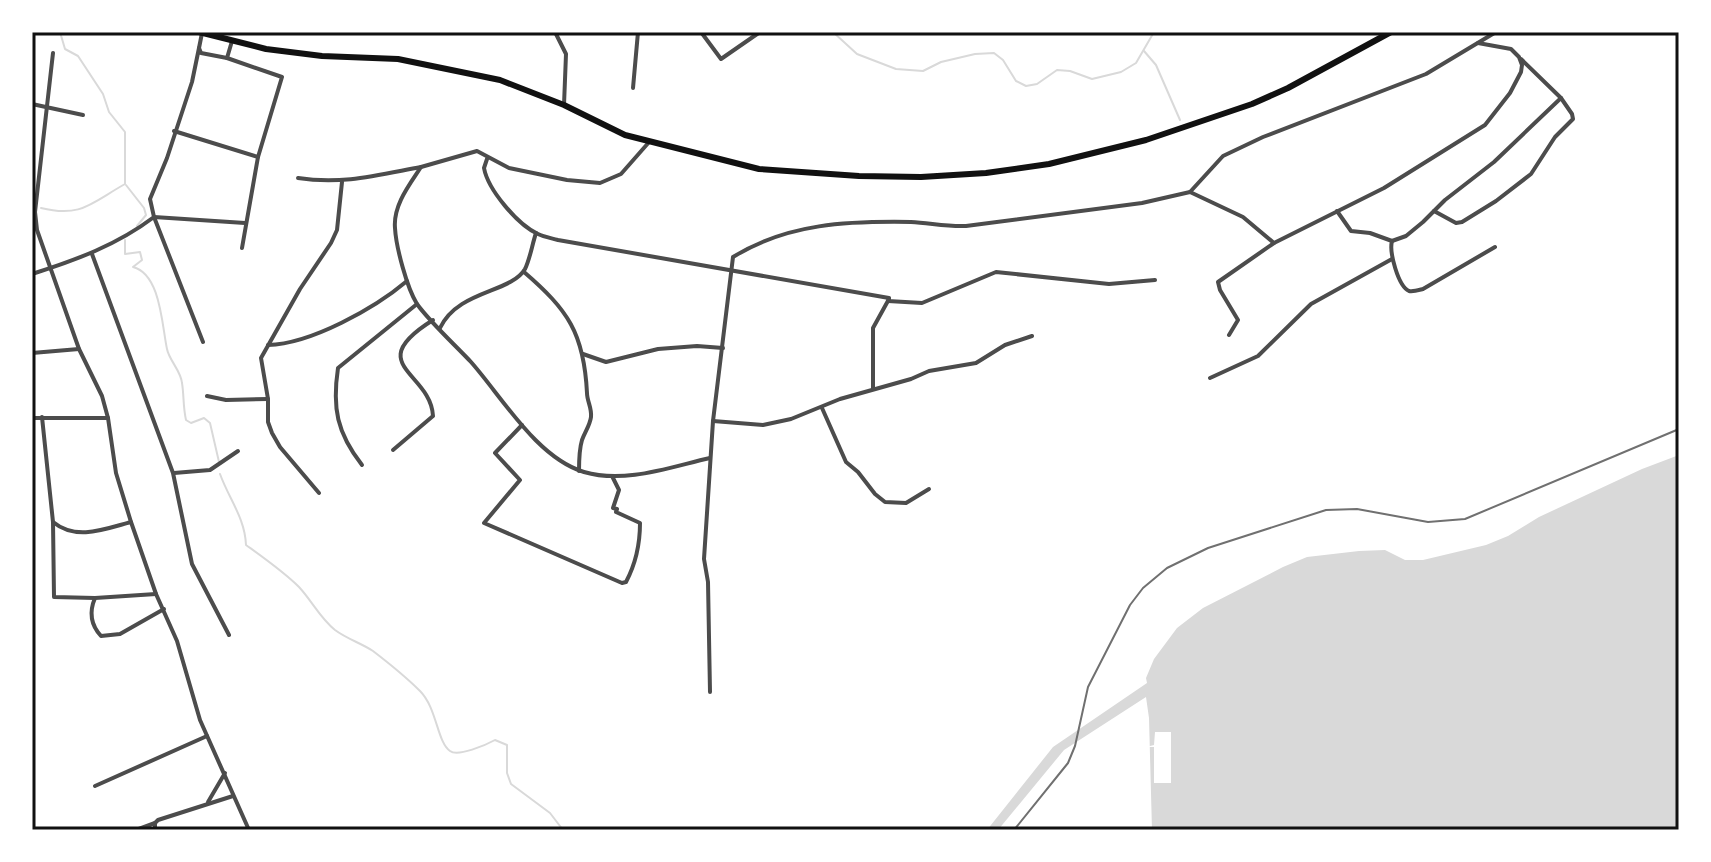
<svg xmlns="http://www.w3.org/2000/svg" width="1711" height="862" font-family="'Noto Serif',serif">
  <rect width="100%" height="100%" fill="#fff"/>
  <path fill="#d9d9d9" d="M1679 455V830H1152L1149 718 1146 697 1064 750 998 830H987L1053 747 1147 683 1146 678 1154 659 1177 628 1203 608 1283 567 1307 557 1359 551 1385 550 1405 560H1423L1486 545 1508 536 1539 517 1642 469Z"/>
  <path fill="#fff" d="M1155 732H1171V783H1154V747H1146L1154 745Z"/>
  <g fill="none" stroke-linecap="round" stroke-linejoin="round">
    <g stroke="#d9d9d9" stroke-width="2">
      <path d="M771 32H787"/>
      <path d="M795 32H812"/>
      <path d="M833 32 857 54 896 69 923 71 941 62 975 54 994 53 1003 60 1016 81 1026 86 1037 84 1057 70 1070 71 1092 79 1121 72 1136 63 1154 32"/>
      <path d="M1144 51 1156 65 1180 120"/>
      <path d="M126 185 144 208 146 215 137 226"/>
      <path d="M41 208C81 218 91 203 125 184V132L109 112 103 94 78 56 65 49 60 32"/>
      <path d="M125 240V254L140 252 142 260 133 267C161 274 162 327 167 349 169 360 181 371 182 383 184 395 183 407 186 420L191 423 204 418 210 423 219 462"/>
      <path d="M220 474C229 499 245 518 246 545 264 558 284 572 299 587 312 601 320 618 335 630 347 639 361 643 373 651 386 661 409 680 420 691 437 708 437 742 450 751 458 757 486 745 495 740L507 745V773L511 784 550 813 563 830"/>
    </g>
    <g stroke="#4c4c4c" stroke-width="4">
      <path d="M555 32 566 54 564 105"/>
      <path d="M701 32 721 59 760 32"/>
      <path d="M199 48 202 33"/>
      <path d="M53 53 35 212 37 230 79 349 102 396 108 418 116 473 131 522 156 594 177 641 200 720 249 830"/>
      <path d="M227 58 282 77 258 157 242 248"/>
      <path d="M633 88 638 32"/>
      <path d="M32 104 83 115"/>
      <path d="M174 131 258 157"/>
      <path d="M650 141 621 174 600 183 567 180 509 168 477 151 421 167C410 184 393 205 395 228 396 247 407 288 417 304 429 321 456 346 471 362 502 397 537 458 584 472 625 484 670 467 710 458"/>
      <path d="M487 159 484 168C488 190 518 225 538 234 544 237 551 238 558 240L889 298 888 301 922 303 996 272 1109 284 1155 280"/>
      <path d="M298 178C342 185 378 175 421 167"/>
      <path d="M1190 192 1223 156 1263 137 1426 74 1496 32"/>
      <path d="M1337 211 1351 231 1370 233 1392 241 1406 236 1423 222 1445 200 1494 162 1561 98 1521 59"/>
      <path d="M1434 211 1456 223 1462 222 1496 201 1531 174 1555 137 1573 119 1572 114 1561 98"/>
      <path d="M1392 241C1389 252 1398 286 1409 291 1413 292 1419 290 1423 289L1495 247"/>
      <path d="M92 254 173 473 192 564 229 635"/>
      <path d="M524 272C568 310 584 333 587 393 587 401 592 408 591 417 590 425 585 432 582 440 579 450 579 460 579 471"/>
      <path d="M32 274C76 260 117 245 154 217L150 199 167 158 192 82 199 48 201 53 227 58 232 41"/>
      <path d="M440 328C458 290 511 293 525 269 530 259 532 245 536 233"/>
      <path d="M1229 335 1238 320 1220 290 1218 282 1274 243"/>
      <path d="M203 342 154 217 245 223"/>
      <path d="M268 345C311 344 375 308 407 281"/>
      <path d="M32 353 79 349"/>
      <path d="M583 354 606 362 658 349 697 346 723 348"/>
      <path d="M1210 378 1258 356 1311 304 1392 259"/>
      <path d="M873 389V328L889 299"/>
      <path d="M207 396 226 400 268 399"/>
      <path d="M822 408 846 462 858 472 875 494 885 502 906 503 929 489"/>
      <path d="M42 417 53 522C76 541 105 529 131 522"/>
      <path d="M32 418H108"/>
      <path d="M713 421 763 425 791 419 840 399 911 379 929 371 976 363 1005 345 1032 336"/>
      <path d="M522 425 495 453 520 480 484 523 622 583 626 582C635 565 640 543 640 523L616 512 617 509 613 508 619 490 612 476"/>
      <path d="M393 450 433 416C431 372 361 365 433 320"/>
      <path d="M362 465C337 433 332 408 338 368L417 304"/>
      <path d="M174 473 210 470 238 451"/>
      <path d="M319 493 280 447 272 433 268 422V399L261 358 300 289 331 243 337 230 342 182"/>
      <path d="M53 522 54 597 95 598"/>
      <path d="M156 594 95 598C89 612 90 624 101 636L120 634 164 609"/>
      <path d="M710 692 708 582 704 559 713 421 733 257C788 223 848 221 911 222 930 223 948 227 966 226L1142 203 1190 192 1243 217 1274 243 1384 188 1485 125 1510 93 1521 72 1522 65 1519 57 1511 49 1478 43"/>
      <path d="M95 786 207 736"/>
      <path d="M208 802 225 773"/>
      <path d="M136 830 155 823"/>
      <path d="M155 830V823L158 820 233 796"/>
    </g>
    <path stroke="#111" stroke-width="6" d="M199 32 266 49 322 56 398 59 500 80 564 105 625 135 759 169 859 176 921 177 986 173 1049 164 1146 140 1252 104 1288 88 1391 32"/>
    <path stroke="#707070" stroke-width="2" d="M1014 830 1068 763 1075 746 1088 687 1130 605 1143 588 1167 568 1208 548 1326 510 1357 509 1428 522 1465 519 1679 429"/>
  </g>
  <rect width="1711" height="862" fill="none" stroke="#ffffff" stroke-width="68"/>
  <rect x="34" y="34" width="1643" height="794" fill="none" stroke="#111" stroke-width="3"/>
</svg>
